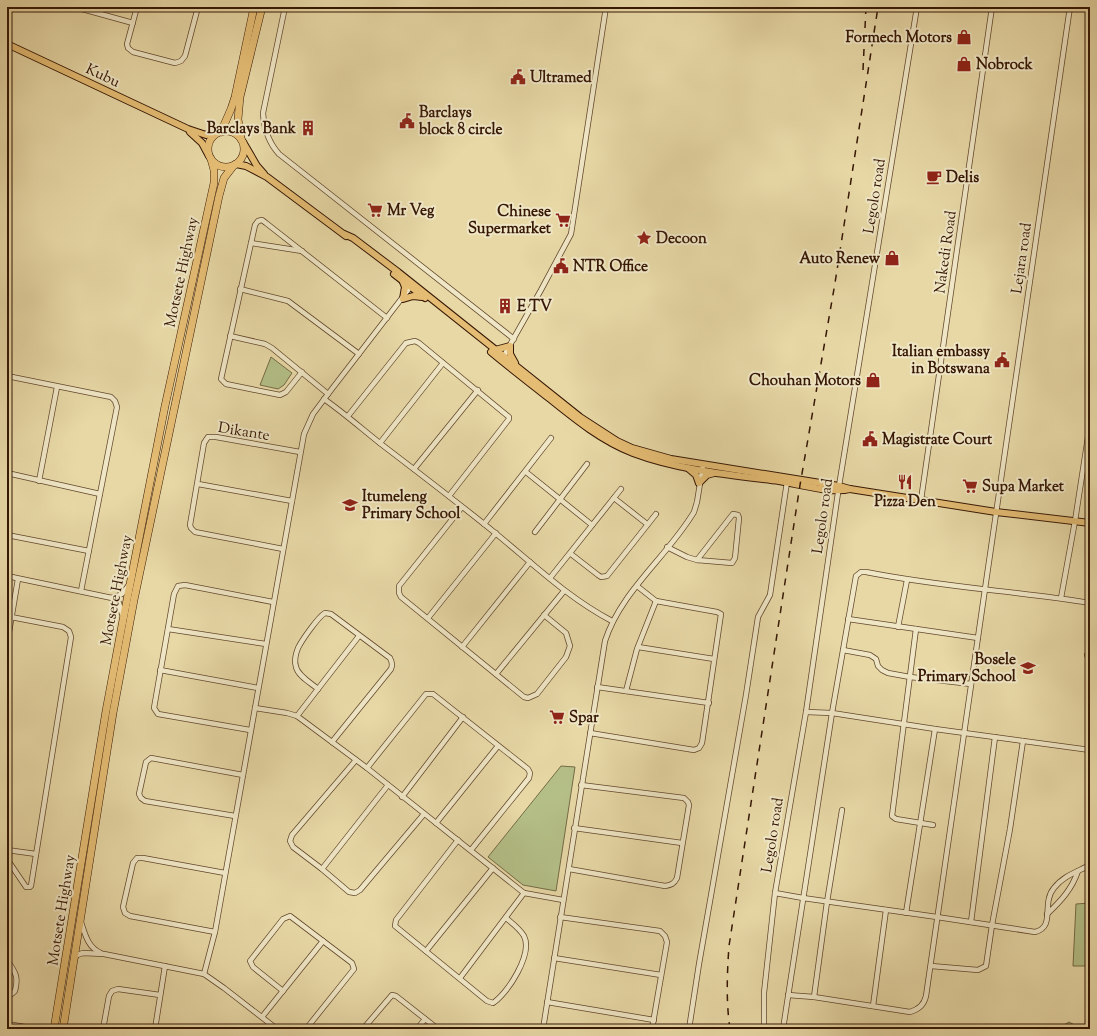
<svg xmlns="http://www.w3.org/2000/svg" width="1097" height="1036" font-family="'Sorts Mill Goudy',serif">
  <rect width="100%" height="100%" fill="#e7d8a6"/>
  <filter id="stains"><feTurbulence type="fractalNoise" baseFrequency=".005" numOctaves="4"/><feColorMatrix values="0 0 0 0 .2 0 0 0 0 .09 0 0 0 0 .02 0 0 0 .5 -.17"/></filter>
  <radialGradient id="worn" r=".72"><stop offset=".6" stop-color="#630" stop-opacity="0"/><stop offset="1" stop-color="#630" stop-opacity=".3"/></radialGradient>
  <g fill="#b4bf87" stroke="#756b46">
    <path d="M271 357 292 373 284 385 278 389 260 385Z"/>
    <path d="M561 766 575 767 556 891 523 885 488 857Z"/>
    <path d="M1090 903V966H1073L1076 904Z"/>
    <path d="M1069 1022 1082 1029H1057Z"/>
  </g>
  <g fill="none" stroke-linecap="round" stroke-linejoin="round">
    <g stroke="#62472d" stroke-width="6">
      <g id="minor">
        <path d="M75 7 133 23"/>
        <path d="M137 7 127 44 128 48 133 52 175 63 181 61 185 56 198 7"/>
        <path d="M285 7 263 113C264 128 269 143 279 154L514 339"/>
        <path d="M251 243 302 251"/>
        <path d="M240 289 288 301 359 354"/>
        <path d="M230 336 265 344 272 348 328 394"/>
        <path d="M502 359 541 290 571 234 606 7"/>
        <path d="M302 372 286 392 280 395 226 384 221 379 255 225 258 221 262 220 266 223 387 318"/>
        <path d="M7 376 111 397 115 401 117 407 81 591"/>
        <path d="M324 399C344 413 362 429 381 444 419 473 457 502 494 532 532 563 568 598 612 621"/>
        <path d="M348 416 406 343 415 341 419 343 509 417V419L449 496"/>
        <path d="M380 443 443 363"/>
        <path d="M414 469 478 390"/>
        <path d="M526 472 592 525"/>
        <path d="M7 473 100 494"/>
        <path d="M39 481 57 387"/>
        <path d="M198 484 292 501"/>
        <path d="M614 498 647 524"/>
        <path d="M921 500 992 7"/>
        <path d="M462 507 399 586V593L401 597 524 697 528 698 537 694 566 657 570 646 566 633 544 615"/>
        <path d="M484 524 551 438"/>
        <path d="M535 532 587 464"/>
        <path d="M7 535 89 551"/>
        <path d="M667 547 687 557 697 560 732 563 735 558 739 518 738 515 733 514 697 560"/>
        <path d="M283 549 195 532 191 528 190 525 204 443 208 437H216L300 452"/>
        <path d="M571 554 598 575 601 577 607 576 656 514"/>
        <path d="M7 576 112 598 122 594 128 586"/>
        <path d="M550 578 621 489"/>
        <path d="M112 598 119 603 122 614"/>
        <path d="M1061 598 1075 521 1090 424"/>
        <path d="M428 618 496 533"/>
        <path d="M848 619 978 638"/>
        <path d="M898 627 907 580"/>
        <path d="M168 629 266 644"/>
        <path d="M916 629 892 816 896 819 933 825"/>
        <path d="M7 644 18 579"/>
        <path d="M462 647 530 562"/>
        <path d="M638 647 714 659"/>
        <path d="M843 650 870 655 876 659 878 666 882 670 888 673 910 677 971 684"/>
        <path d="M1087 655H1090"/>
        <path d="M160 670 258 688"/>
        <path d="M496 674 564 591"/>
        <path d="M597 687 709 703"/>
        <path d="M318 689C311 683 298 676 296 667 294 661 296 653 298 648 302 640 318 617 325 613L331 614 390 658C392 662 393 665 391 669L332 742"/>
        <path d="M626 691 637 649 656 601"/>
        <path d="M255 708 287 713 297 716 367 768 524 893 563 900"/>
        <path d="M806 712 832 713 935 729 1090 750"/>
        <path d="M297 716 359 636"/>
        <path d="M250 730 158 714 154 708 174 594 178 586 185 585 273 602"/>
        <path d="M590 733 694 750 699 748 702 743 721 614 717 612 656 601 637 586"/>
        <path d="M356 760 292 835 290 841 293 847 322 869 349 892 355 893 360 890 424 814"/>
        <path d="M367 768 426 694H433L528 769 530 773 529 778 471 850"/>
        <path d="M402 797 463 717"/>
        <path d="M235 816 145 801 141 798 139 794 146 762 151 758 243 775"/>
        <path d="M436 823 498 746"/>
        <path d="M574 828 682 843"/>
        <path d="M458 840 396 920 395 926 487 1001 493 1003C508 993 533 954 524 936 520 929 512 923 506 918"/>
        <path d="M7 850 36 854"/>
        <path d="M7 859 26 887H30L31 886 71 637 69 631 63 627 11 617"/>
        <path d="M322 869 388 785"/>
        <path d="M569 869 665 886C671 885 674 884 677 878L689 805 688 802 684 798 581 785"/>
        <path d="M775 893 803 898 937 917 1035 932C1056 927 1041 903 1054 888 1063 876 1077 872 1090 865"/>
        <path d="M906 913 935 729"/>
        <path d="M1047 914C1061 901 1072 889 1078 871"/>
        <path d="M560 917 660 931 665 936 667 942 652 1029"/>
        <path d="M81 922C85 934 88 948 101 953"/>
        <path d="M971 922 995 737"/>
        <path d="M215 932 130 916 125 913 123 907 133 863 137 858H143L225 873"/>
        <path d="M426 951 493 868"/>
        <path d="M75 958 77 955 83 953 104 954 204 974 224 988 277 1029"/>
        <path d="M554 958 661 975"/>
        <path d="M7 960C15 972 19 976 15 991L7 998"/>
        <path d="M931 966 978 970 986 966 992 925 1010 829 1023 741"/>
        <path d="M204 974 215 932 304 434 313 414 328 394 412 285"/>
        <path d="M460 978 524 893"/>
        <path d="M283 991 253 967 250 961 283 919 290 916 352 963 354 969 306 1029"/>
        <path d="M788 995 814 997 910 1012C919 1009 924 1005 926 996L985 589 1070 7"/>
        <path d="M814 997 827 902 842 810"/>
        <path d="M547 1002 654 1020"/>
        <path d="M873 1006 886 910"/>
        <path d="M262 1017 323 941"/>
        <path d="M7 1024 37 1029"/>
        <path d="M103 1029 109 996 112 991 118 989 160 995"/>
        <path d="M155 1029 165 966"/>
        <path d="M363 1029 392 995 396 996 438 1029"/>
        <path d="M417 1029 425 1019"/>
        <path d="M543 1029 605 641C621 591 667 557 694 512L697 502 703 465"/>
        <path d="M689 1029 699 964 746 695 758 617 770 595 787 482"/>
        <path d="M764 1029V993L775 893 806 712 839 486 917 7"/>
        <path d="M783 1029 832 713 856 576 861 572H866C940 587 1016 591 1090 603"/>
      </g>
    </g>
    <g stroke="#361705" stroke-width="8">
      <g id="major">
        <path d="M7 44 188 129 206 135 217 133"/>
        <path d="M190 132 202 143 209 156"/>
        <path d="M243 142 257 166 264 174"/>
        <path d="M236 164 246 166 267 177 346 236"/>
        <path d="M344 234 353 238 398 272 580 417 617 441 632 448 671 459 839 486 850 489 996 512 1090 523"/>
        <path d="M394 274 425 298"/>
        <path d="M403 282 405 287 403 299 413 296 422 297"/>
        <path d="M495 350 510 346V354L515 363"/>
        <path d="M491 352C510 368 530 383 550 399 576 420 602 441 633 453 678 470 731 475 779 481 798 484 832 494 850 489"/>
        <path d="M689 469 696 475 699 483"/>
        <path d="M699 483 707 475 714 473"/>
      </g>
    </g>
    <g stroke="#361705" stroke-width="8">
      <g id="highway">
        <circle cx="226" cy="149" r="18"/>
        <path d="M221 132 231 109 235 97 254 7"/>
        <path d="M241 139 238 119 240 97 262 7"/>
        <path d="M54 1029 106 711 123 620 165 406 214 183V170L211 159"/>
        <path d="M63 1029 113 713 134 600 219 196 224 178 234 165"/>
      </g>
    </g>
    <use href="#minor" stroke="#efe6c5" stroke-width="4.5"/>
    <use href="#major" stroke="#e4bc73" stroke-width="6"/>
    <use href="#highway" stroke="#e4bc73" stroke-width="7"/>
    <g stroke="#361705" stroke-width="1.5" stroke-dasharray="7 7" stroke-linecap="butt">
      <path d="M863 70 866 7"/>
      <path d="M730 1029C726 1002 727 974 729 946L800 485 835 283 878 7"/>
    </g>
  </g>
  <defs>
    <g id="shop-bare" transform="scale(1.2)"><path d="M-5-2.5h2.3a2.7 3.5 0 0 1 5.4 0H5L5.5 6h-11ZM-1.5-2.5h3a1.5 2.3 0 0 0-3 0Z" fill="#8f2418" stroke="#efe6c5" stroke-width="2.5" paint-order="stroke"/></g>
    <g id="civic-bare" transform="scale(1.2)"><path d="M-.6-6.5H3V-4.5H.6V-3L4-1V1h2V6H-6V1h2V-1L-.6-3ZM-1.2 2.5V6h2.4V2.5Z" fill="#8f2418" stroke="#efe6c5" stroke-width="2.5" paint-order="stroke"/></g>
    <g id="building-bare" transform="scale(1.2)"><path d="M-4-6H4V6H1V3H-1V6H-4ZM-2.5-4.3h1.7v1.8h-1.7ZM.8-4.3h1.7v1.8H.8ZM-2.5-1h1.7V.8h-1.7ZM.8-1h1.7V.8H.8Z" fill="#8f2418" stroke="#efe6c5" stroke-width="2.5" paint-order="stroke"/></g>
    <g id="cafe-bare" transform="scale(1.2)"><path d="M-5.5-4.5H6V0H3Q3 3.5 0 3.5H-2.5Q-5.5 3.5-5.5 0ZM3-3.2v2h1.7v-2ZM-6 4.5H4V6H-6Z" fill="#8f2418" stroke="#efe6c5" stroke-width="2.5" paint-order="stroke"/></g>
    <g id="supermarket-bare" transform="scale(1.2)"><path d="M-6-5.5h2.5l.6 2H6L4.5 2H-2.5L-4.4-4H-6ZM-1.5 3.2a1.3 1.3 0 1 0 .1 0ZM3 3.2a1.3 1.3 0 1 0 .1 0Z" fill="#8f2418" stroke="#efe6c5" stroke-width="2.5" paint-order="stroke"/></g>
    <g id="sight-bare" transform="scale(1.2)"><path d="M0-6L1.8-2.2L6-1.7L2.9 1.2L3.7 5.4L0 3.3L-3.7 5.4L-2.9 1.2L-6-1.7L-1.8-2.2Z" fill="#8f2418" stroke="#efe6c5" stroke-width="2.5" paint-order="stroke"/></g>
    <g id="restaurant-bare" transform="scale(1.2)"><path d="M-5-6h1v4h1v-4h1v4h1v-4h1v5L-1.5 .5V6h-2V.5L-5-1ZM5-6V6H3V1.5H1.5Q1.5-4 5-6Z" fill="#8f2418" stroke="#efe6c5" stroke-width="2.5" paint-order="stroke"/></g>
    <g id="school-bare" transform="scale(1.2)"><path d="M0-5L7-2L0 1L-7-2ZM-4 1L0 2.5L4 1V4Q0 6-4 4Z" fill="#8f2418" stroke="#efe6c5" stroke-width="2.5" paint-order="stroke"/></g>
  </defs>
  <g fill-rule="evenodd">
    <use href="#shop-bare" x="964" y="37"/>
    <use href="#shop-bare" x="964" y="64"/>
    <use href="#civic-bare" x="518" y="77"/>
    <use href="#civic-bare" x="407" y="121"/>
    <use href="#building-bare" x="308" y="128"/>
    <use href="#cafe-bare" x="934" y="177"/>
    <use href="#supermarket-bare" x="375" y="210"/>
    <use href="#supermarket-bare" x="563" y="220"/>
    <use href="#sight-bare" x="644" y="238"/>
    <use href="#shop-bare" x="892" y="258"/>
    <use href="#civic-bare" x="561" y="266"/>
    <use href="#building-bare" x="505" y="306"/>
    <use href="#civic-bare" x="1002" y="360"/>
    <use href="#shop-bare" x="873" y="380"/>
    <use href="#civic-bare" x="870" y="439"/>
    <use href="#restaurant-bare" x="905" y="482"/>
    <use href="#supermarket-bare" x="970" y="486"/>
    <use href="#school-bare" x="350" y="505"/>
    <use href="#school-bare" x="1028" y="668"/>
    <use href="#supermarket-bare" x="557" y="717"/>
  </g>
  <g text-anchor="middle" stroke-width="4" stroke-linejoin="round" paint-order="stroke">
    <g font-size="15" font-weight="bold" fill="#361705" stroke="#efe6c5" text-anchor="start">
      <text x="952" y="42" text-anchor="end">Formech Motors</text>
      <text x="976" y="69">Nobrock</text>
      <text x="530" y="82">Ultramed</text>
      <text x="419" y="117">Barclays<tspan x="419" dy="17">block 8 circle</tspan></text>
      <text x="296" y="133" text-anchor="end">Barclays Bank</text>
      <text x="946" y="182">Delis</text>
      <text x="387" y="215">Mr Veg</text>
      <text x="551" y="216" text-anchor="end">Chinese<tspan x="551" dy="17">Supermarket</tspan></text>
      <text x="656" y="243">Decoon</text>
      <text x="880" y="263" text-anchor="end">Auto Renew</text>
      <text x="573" y="271">NTR Office</text>
      <text x="517" y="311">E TV</text>
      <text x="990" y="356" text-anchor="end">Italian embassy<tspan x="990" dy="17">in Botswana</tspan></text>
      <text x="861" y="385" text-anchor="end">Chouhan Motors</text>
      <text x="882" y="444">Magistrate Court</text>
      <text x="982" y="491">Supa Market</text>
      <text x="362" y="501">Itumeleng<tspan x="362" dy="17">Primary School</tspan></text>
      <text x="905" y="506" text-anchor="middle">Pizza Den</text>
      <text x="1016" y="664" text-anchor="end">Bosele<tspan x="1016" dy="17">Primary School</tspan></text>
      <text x="569" y="722">Spar</text>
    </g>
    <g font-size="15" fill="#361705" stroke="#efe6c5">
      <text transform="translate(103 75) rotate(25)" y="5">Kubu</text>
      <text transform="translate(874 196) rotate(-81)" y="5">Legolo road</text>
      <text transform="translate(945 252) rotate(-82)" y="5">Nakedi Road</text>
      <text transform="translate(1021 258) rotate(-82)" y="5">Lejara road</text>
      <text transform="translate(181 272) rotate(-78)" y="5">Motsete Highway</text>
      <text transform="translate(244 431) rotate(9)" y="5">Dikante</text>
      <text transform="translate(822 516) rotate(-82)" y="5">Legolo road</text>
      <text transform="translate(116 590) rotate(-79)" y="5">Motsete Highway</text>
      <text transform="translate(772 835) rotate(-81)" y="5">Legolo road</text>
      <text transform="translate(61 910) rotate(-81)" y="5">Motsete Highway</text>
    </g>
  </g>
  <rect width="1097" height="1036" fill="none" stroke="#e7d8a6" stroke-width="24"/>
  <rect x="8" y="8" width="1081" height="1020" fill="none" stroke="#361705" stroke-width="2"/>
  <rect x="12" y="12" width="1073" height="1012" fill="none" stroke="#361705"/>
  <rect width="100%" height="100%" filter="url(#stains)"/>
  <rect width="100%" height="100%" fill="url(#worn)"/>
</svg>
